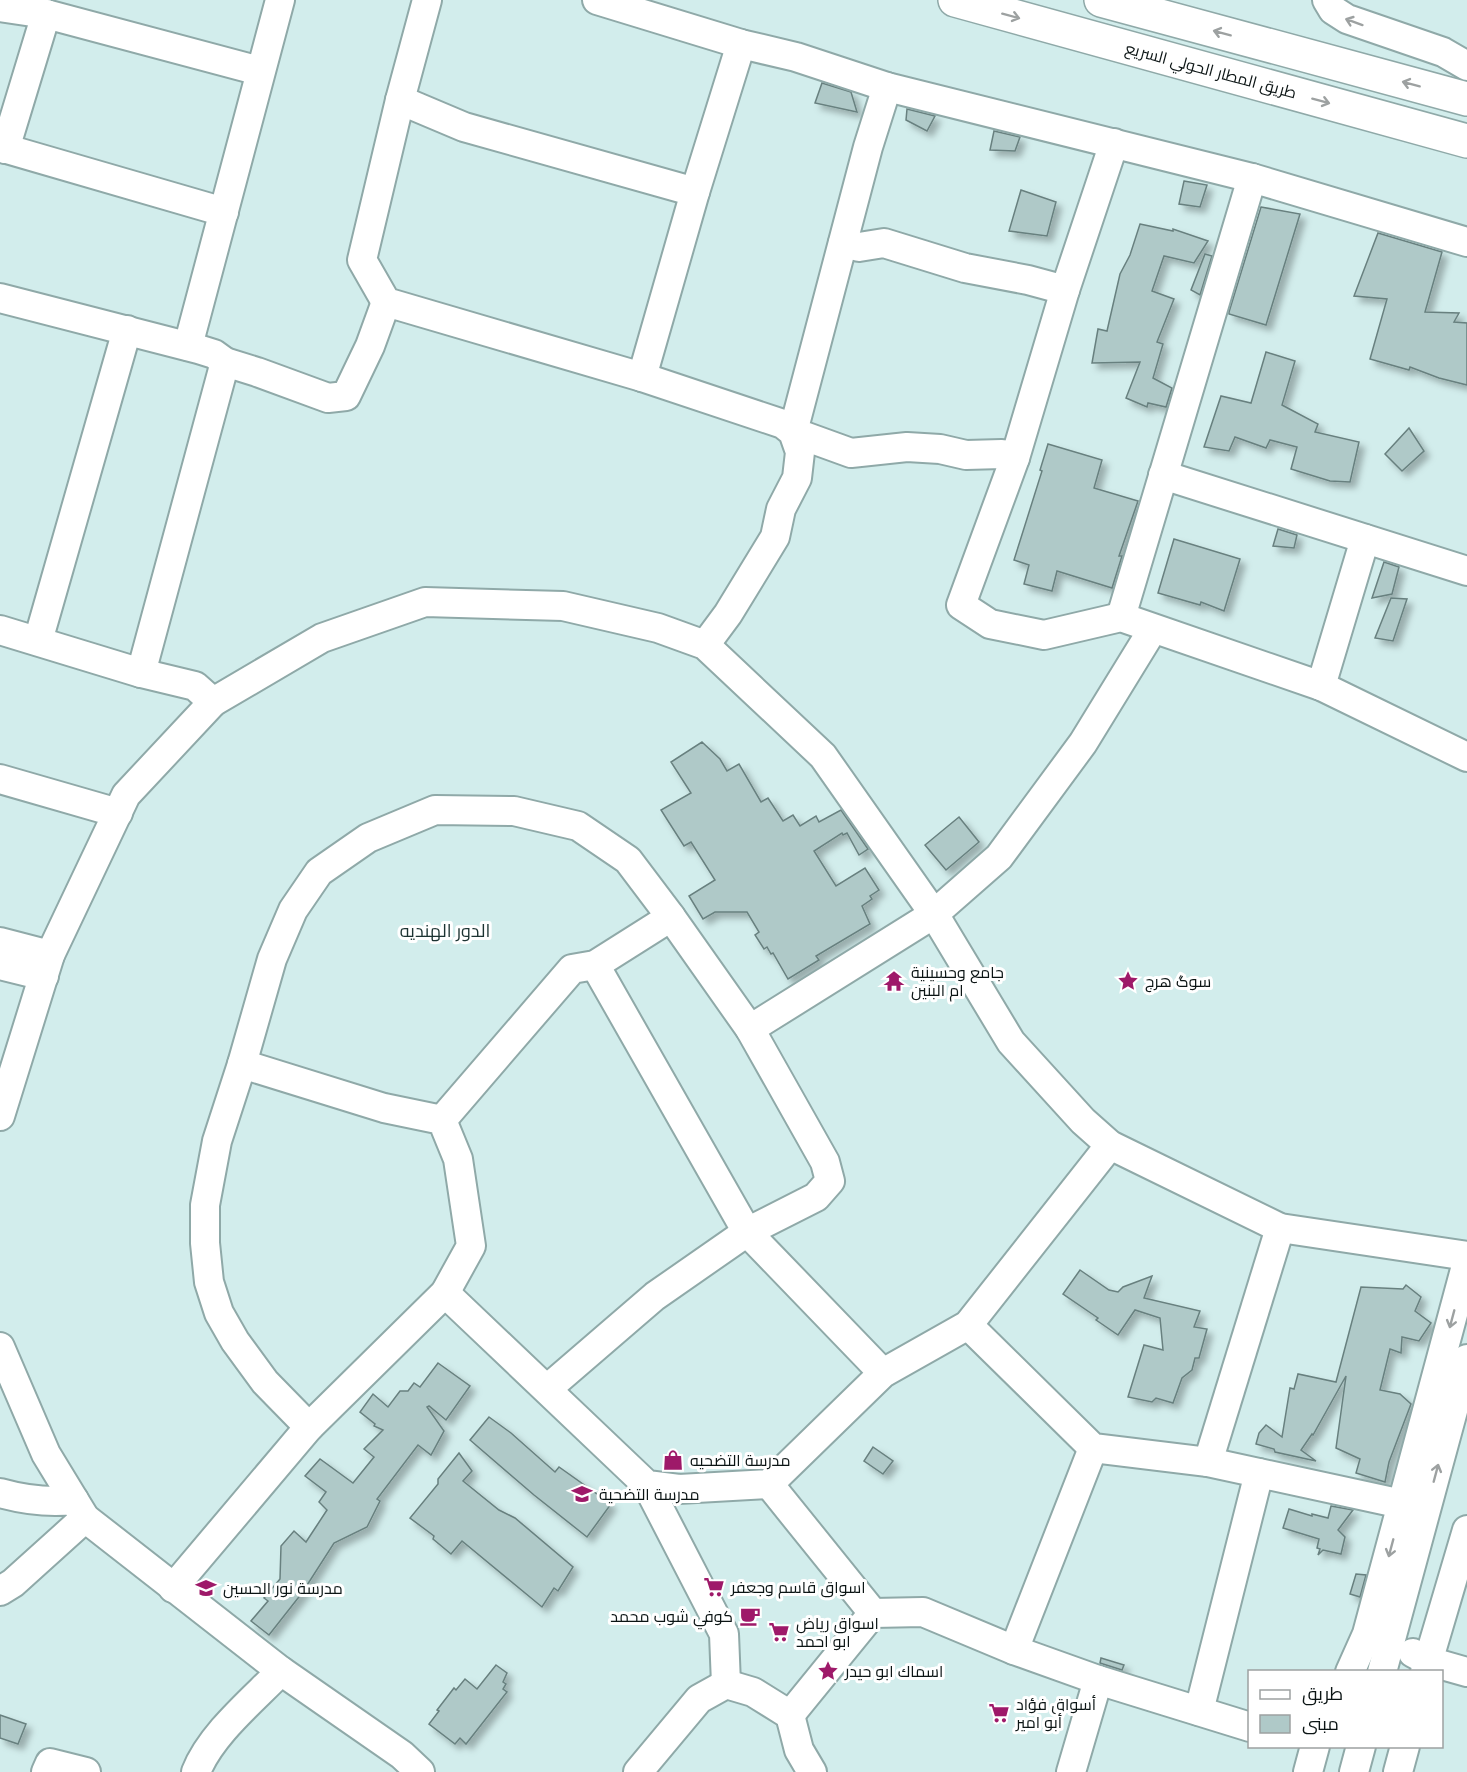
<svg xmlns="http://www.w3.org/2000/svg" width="1467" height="1772" font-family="Poppins,Cairo,sans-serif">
  <defs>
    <filter id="shadow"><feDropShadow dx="5.5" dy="5.5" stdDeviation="3" flood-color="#0004"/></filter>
  </defs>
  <rect width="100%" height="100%" fill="#d2edec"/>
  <g fill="#afc9c8" stroke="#68807f" stroke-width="1.5" filter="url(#shadow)">
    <path d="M822 83 851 92 857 112 815 103Z"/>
    <path d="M907 109 935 116 927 131 906 120Z"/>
    <path d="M994 131 1020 137 1015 151 990 150Z"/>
    <path d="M1184 181 1207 185 1200 207 1179 204Z"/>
    <path d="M1021 190 1056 202 1047 236 1009 231Z"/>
    <path d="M1261 207 1300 214 1266 325 1229 314V312Z"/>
    <path d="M1140 224 1173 231V229L1208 241 1194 263 1164 256 1152 291 1174 299 1157 342 1163 344 1153 378 1172 388 1166 407 1148 403 1147 407 1126 398 1140 362 1092 363 1098 329 1107 331 1120 274 1130 255Z"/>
    <path d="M1378 233 1442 252 1425 312 1459 313 1454 322 1467 323V385L1439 378 1410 367 1409 370 1370 359 1387 299 1354 296Z"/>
    <path d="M1205 254 1212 256 1200 295 1191 290Z"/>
    <path d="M1266 352 1295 361 1282 405 1318 424 1315 432 1359 442 1350 482 1330 481 1291 469 1297 447 1270 440 1266 448 1235 437 1229 451 1204 447 1221 396 1251 403Z"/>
    <path d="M1409 428 1424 451 1402 471 1385 454Z"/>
    <path d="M1048 444 1102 460 1094 488 1138 501 1119 556H1122L1112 588 1057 571 1052 591 1024 584 1029 565 1014 560 1042 471 1040 470Z"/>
    <path d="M1278 529 1297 535 1294 548 1273 546Z"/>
    <path d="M1174 539 1240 559 1224 611 1201 602 1200 605 1158 593Z"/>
    <path d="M1384 562 1399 567 1392 594 1372 598Z"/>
    <path d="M1391 598 1407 599 1393 641 1375 638Z"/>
    <path d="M702 742 720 759 727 771 739 764 761 802 768 798 783 821 793 815 800 826 816 816 819 822 841 810 868 849 859 855 847 833 843 835 842 833 814 851 836 886 865 868 879 890 870 896 872 899 862 906 870 924 816 956 819 960 788 979 773 953 771 954 767 947 764 949 755 935 759 932 747 912H715L703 919 689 896 715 880 691 842 684 846 661 810 691 793 671 762Z"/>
    <path d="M959 817 979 842 946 870 925 845Z"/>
    <path d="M1080 1270 1109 1290 1118 1292 1123 1287 1152 1276 1144 1298 1200 1311 1194 1327 1207 1329 1199 1358H1195L1192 1370 1182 1378 1173 1403 1156 1398 1152 1402 1128 1397 1144 1345 1163 1350 1160 1318 1135 1310 1118 1335 1096 1320 1098 1318 1063 1294Z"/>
    <path d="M1406 1285 1421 1297 1415 1311 1431 1323 1419 1341 1402 1337 1401 1353 1390 1349 1380 1390 1400 1394 1411 1404 1389 1462 1385 1482 1356 1473 1360 1459 1336 1448 1346 1376 1313 1435 1312 1434 1301 1450 1316 1461 1275 1452 1274 1449 1256 1444 1259 1433 1266 1425 1282 1437 1290 1388 1294 1389 1298 1374 1336 1382 1361 1287 1403 1289Z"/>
    <path d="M438 1363 470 1386 446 1420 429 1406 427 1407 444 1431 431 1455 418 1445 377 1499 380 1501 367 1527 334 1543 302 1593 269 1635 251 1621 268 1601 264 1598 280 1579 281 1546 294 1531 306 1542 327 1510 319 1502 326 1492 305 1476 320 1459 353 1483 374 1457 364 1449 383 1430 374 1426 375 1424 360 1412 373 1394 388 1407 400 1391H408L414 1383 420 1387Z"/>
    <path d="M489 1417 511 1433 555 1472 559 1467 611 1504 587 1537 534 1495 470 1440Z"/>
    <path d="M873 1447 893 1461 883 1474 864 1461Z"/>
    <path d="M459 1453 472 1471 463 1481 499 1510 515 1518 573 1567 558 1591 554 1588 542 1607 462 1541 451 1554 433 1539 434 1536 410 1518 438 1484V1479Z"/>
    <path d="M1331 1506 1353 1510 1338 1530 1345 1537 1341 1554 1323 1550 1318 1555 1320 1549 1317 1548 1319 1539 1283 1528 1289 1509 1312 1516V1514L1328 1518Z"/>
    <path d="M1356 1574 1366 1575 1360 1597 1350 1594Z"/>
    <path d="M1101 1658 1124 1665 1122 1670 1103 1664 1100 1663Z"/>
    <path d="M496 1665 507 1673 503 1682 506 1684 503 1689 507 1692 466 1744 460 1738 455 1744 429 1724 439 1711 437 1710 454 1688 456 1690 465 1679 477 1689Z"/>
    <path d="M0 1715 26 1724 18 1744 0 1738Z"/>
  </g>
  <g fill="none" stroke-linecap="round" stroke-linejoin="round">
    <g stroke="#8fa9a8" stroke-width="32">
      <g id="minor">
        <path d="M427 0 400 100 362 260 386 302 642 377 783 424 793 432 800 452 797 478 781 509 775 537 728 614 705 645"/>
        <path d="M597 0 741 44 796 57 887 87 1252 178 1467 242"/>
        <path d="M1327 0 1333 10 1347 19 1443 52 1467 66"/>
        <path d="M0 7 46 14 260 71"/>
        <path d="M887 87 868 147 793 432 851 453 907 447 940 449 966 455 1002 454 1015 458"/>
        <path d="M400 100 464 127 695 192"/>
        <path d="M1114 143 1065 290 1015 458 961 605 990 624 1044 635 1121 617 1321 686 1467 757"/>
        <path d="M0 147 224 212"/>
        <path d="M5 149 46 14"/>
        <path d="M843 243 859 247 884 243 965 268 1028 280 1065 290"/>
        <path d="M0 298 198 349 214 354 225 362 257 372 328 398 346 396 370 346 386 302"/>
        <path d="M188 346 280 0"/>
        <path d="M642 377 695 192 741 44"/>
        <path d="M1163 475 1467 571"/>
        <path d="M1121 617 1252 178"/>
        <path d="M0 630 141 673 195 686 213 702"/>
        <path d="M38 641 127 330"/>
        <path d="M141 673 225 362"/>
        <path d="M1321 686 1365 539"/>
        <path d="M0 779 118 813"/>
        <path d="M0 942 50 955"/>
        <path d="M0 965 44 976"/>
        <path d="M595 965 747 1232 883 1373"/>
        <path d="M750 1029 934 914 999 857 1083 743 1153 629"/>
        <path d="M0 1116 50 955 126 795 213 702 322 638 425 602 563 606 658 628 705 645 823 756 934 914 1011 1042 1083 1121 1110 1145 1280 1228 1467 1256"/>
        <path d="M442 1120 572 969 595 965 671 917"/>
        <path d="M445 1293 647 1485 679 1489 769 1484 883 1373 968 1325 1110 1145"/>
        <path d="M968 1325 1093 1448 1208 1462 1402 1504"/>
        <path d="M0 1347 46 1454 85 1518 281 1671 402 1755 420 1772"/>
        <path d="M309 1427 265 1382 235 1341 219 1313 209 1282 205 1243V1205L217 1141 242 1064 272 959 293 910 319 872 368 838 435 810 514 811 578 826 628 860 671 917 750 1029 825 1162 830 1181 816 1197 747 1232 655 1296 547 1389"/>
        <path d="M1208 1462 1280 1228"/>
        <path d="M769 1484 873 1613"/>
        <path d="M647 1485 724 1634 726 1684"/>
        <path d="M0 1493C25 1500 48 1503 74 1500"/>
        <path d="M173 1588 309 1427 445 1293 471 1246 458 1159 442 1120 384 1108 242 1064"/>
        <path d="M0 1591 13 1583 85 1518"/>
        <path d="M1014 1650 1093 1448"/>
        <path d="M1413 1653 1428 1661 1467 1672"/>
        <path d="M1350 1672 1367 1634 1467 1262"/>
        <path d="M1382 1672 1467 1359"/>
        <path d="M1425 1672 1467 1530"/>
        <path d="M1199 1711 1259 1473"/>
        <path d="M790 1715 873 1613 923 1612 1014 1650 1098 1680 1250 1727"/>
        <path d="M46 1772 50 1763 86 1772"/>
        <path d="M196 1772C211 1734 253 1700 281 1671"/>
        <path d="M638 1772 699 1699 726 1684 753 1692 790 1715 799 1750 812 1772"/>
        <path d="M1071 1772 1098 1680"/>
        <path d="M1308 1772 1315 1746"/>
        <path d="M1354 1772 1361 1746"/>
        <path d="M1398 1772 1405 1746"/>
      </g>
    </g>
    <g stroke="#8fa9a8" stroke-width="36">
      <g id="highway">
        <path d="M955 0 1467 141"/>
        <path d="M1101 0 1467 99"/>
      </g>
    </g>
    <use href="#minor" stroke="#fff" stroke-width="28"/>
    <use href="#highway" stroke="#fff" stroke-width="33"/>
  </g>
  <defs><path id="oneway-shaft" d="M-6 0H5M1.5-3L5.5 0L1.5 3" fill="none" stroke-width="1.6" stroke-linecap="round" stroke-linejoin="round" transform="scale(1.5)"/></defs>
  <g stroke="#9da1a1">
    <use href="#oneway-shaft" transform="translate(1011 16) rotate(15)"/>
    <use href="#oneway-shaft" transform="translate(1354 22) rotate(-160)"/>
    <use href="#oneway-shaft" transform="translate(1222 33) rotate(-165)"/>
    <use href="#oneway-shaft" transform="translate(1411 84) rotate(-165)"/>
    <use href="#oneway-shaft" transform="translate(1321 101) rotate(15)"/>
    <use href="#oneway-shaft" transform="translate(1452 1319) rotate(105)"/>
    <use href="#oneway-shaft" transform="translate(1436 1473) rotate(-75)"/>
    <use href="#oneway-shaft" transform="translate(1391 1548) rotate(105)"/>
  </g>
  <defs>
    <g id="temple-bare" transform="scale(1.62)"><path d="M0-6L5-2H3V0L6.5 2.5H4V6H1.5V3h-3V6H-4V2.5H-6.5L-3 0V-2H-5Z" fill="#9e1969" stroke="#fff" stroke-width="2.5" paint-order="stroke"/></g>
    <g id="sight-bare" transform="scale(1.62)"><path d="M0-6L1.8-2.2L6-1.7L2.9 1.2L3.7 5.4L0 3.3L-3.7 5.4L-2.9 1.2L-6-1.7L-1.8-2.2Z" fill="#9e1969" stroke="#fff" stroke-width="2.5" paint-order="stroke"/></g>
    <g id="shop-bare" transform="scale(1.62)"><path d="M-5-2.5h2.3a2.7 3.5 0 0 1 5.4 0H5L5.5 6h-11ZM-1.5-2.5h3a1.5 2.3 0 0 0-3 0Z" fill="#9e1969" stroke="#fff" stroke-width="2.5" paint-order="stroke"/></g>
    <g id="school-bare" transform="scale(1.62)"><path d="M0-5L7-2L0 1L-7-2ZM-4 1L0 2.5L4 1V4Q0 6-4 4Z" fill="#9e1969" stroke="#fff" stroke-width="2.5" paint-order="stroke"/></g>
    <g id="supermarket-bare" transform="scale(1.62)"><path d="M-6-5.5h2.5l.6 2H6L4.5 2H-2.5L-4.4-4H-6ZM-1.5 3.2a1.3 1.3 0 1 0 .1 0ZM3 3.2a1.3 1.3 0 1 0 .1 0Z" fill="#9e1969" stroke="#fff" stroke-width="2.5" paint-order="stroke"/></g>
    <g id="cafe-bare" transform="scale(1.62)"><path d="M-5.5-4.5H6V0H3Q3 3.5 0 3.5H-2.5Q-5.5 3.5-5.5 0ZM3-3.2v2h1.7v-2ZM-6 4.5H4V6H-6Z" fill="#9e1969" stroke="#fff" stroke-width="2.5" paint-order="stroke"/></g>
  </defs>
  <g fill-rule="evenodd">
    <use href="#temple-bare" x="894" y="981"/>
    <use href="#sight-bare" x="1128" y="981"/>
    <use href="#shop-bare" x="673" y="1460"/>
    <use href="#school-bare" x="582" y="1494"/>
    <use href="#supermarket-bare" x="714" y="1587"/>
    <use href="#school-bare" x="206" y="1588"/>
    <use href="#cafe-bare" x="750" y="1616"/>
    <use href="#supermarket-bare" x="779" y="1632"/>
    <use href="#sight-bare" x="828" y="1671"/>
    <use href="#supermarket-bare" x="999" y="1713"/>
  </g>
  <g text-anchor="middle" stroke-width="6" stroke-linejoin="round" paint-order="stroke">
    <g font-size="16" fill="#0b1414" stroke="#fff">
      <text transform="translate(1211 70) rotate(15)" y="6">طريق المطار الحولي السريع</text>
    </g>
    <g font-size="16" fill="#0b1414" stroke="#fff" text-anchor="start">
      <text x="911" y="978">جامع وحسينية<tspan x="911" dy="18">ام البنين</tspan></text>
      <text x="1145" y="987">سوگ هرج</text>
      <text x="690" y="1466">مدرسة التضحيه</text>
      <text x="599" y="1500">مدرسة التضحية</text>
      <text x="731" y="1593">اسواق قاسم وجعفر</text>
      <text x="223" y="1594">مدرسة نور الحسين</text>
      <text x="733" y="1622" text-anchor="end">كوفي شوب محمد</text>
      <text x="796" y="1629">اسواق رياض<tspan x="796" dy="18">ابو احمد</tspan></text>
      <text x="845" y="1677">اسماك ابو حيدر</text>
      <text x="1016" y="1710">أسواق فؤاد<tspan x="1016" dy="18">أبو امير</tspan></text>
    </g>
    <g font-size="18" fill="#1c3332" stroke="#fff">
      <text x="445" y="937">الدور الهنديه</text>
    </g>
  </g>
  <rect x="1248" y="1670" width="195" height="78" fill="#ffffff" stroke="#9da1a1" stroke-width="1.5"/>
  <rect x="1260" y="1690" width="30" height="9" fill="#ffffff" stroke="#9da1a1" stroke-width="1.5"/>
  <text x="1302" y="1700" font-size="18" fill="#0b1414">طريق</text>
  <rect x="1260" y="1715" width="30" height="18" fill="#afc9c8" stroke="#9da1a1" stroke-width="1.5"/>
  <text x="1302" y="1730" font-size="18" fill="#0b1414">مبنى</text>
</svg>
